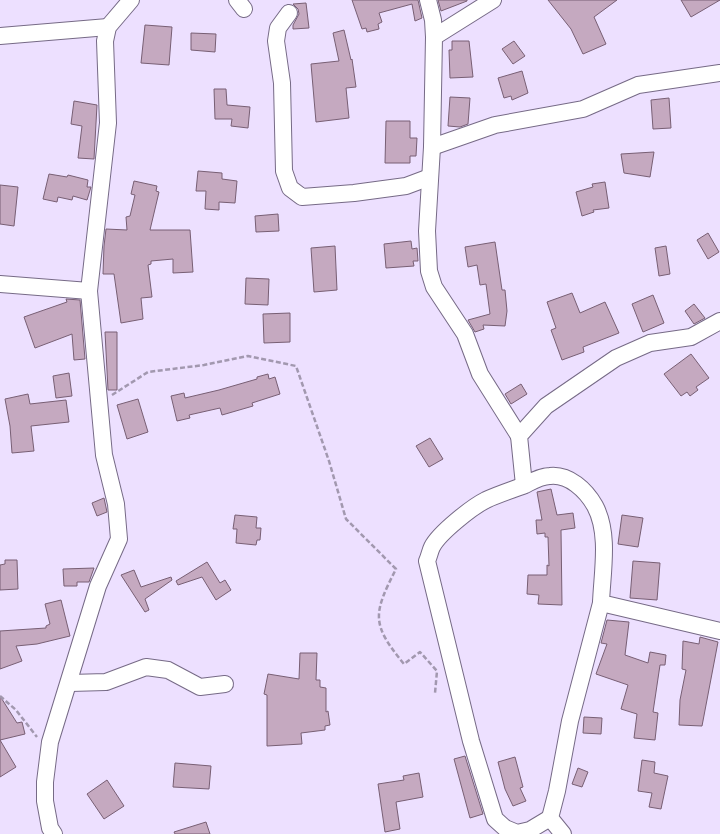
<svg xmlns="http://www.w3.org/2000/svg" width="720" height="834" font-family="'Titillium Web',sans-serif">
  <rect width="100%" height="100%" fill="#ede0ff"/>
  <g fill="#c5a9c0" stroke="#785f74">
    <path d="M352 0H418L422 18 415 21 412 4 379 13 382 22 378 24 379 29 367 32 366 28 362 29Z"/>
    <path d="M438 0H467V1L441 11Z"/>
    <path d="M548 0H617L594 17 606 44 583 54 571 29Z"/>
    <path d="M681 0H720L691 17Z"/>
    <path d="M306 3 309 28 293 29V25L299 14 298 9 293 4Z"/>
    <path d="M145 25 172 27 169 65 141 63Z"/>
    <path d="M344 30 351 60 352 59 356 87 346 88 349 118 316 122 311 64 339 61 333 33Z"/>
    <path d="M191 33 216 34 215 52 191 50Z"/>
    <path d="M452 41H469L473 77 450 78 449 50H452Z"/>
    <path d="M514 41 525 56 513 64 502 49Z"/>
    <path d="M522 71 528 93 512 100 511 96 504 98 498 78Z"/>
    <path d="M214 89H226L227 105 250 107 248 128 231 126 232 119H215Z"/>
    <path d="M450 97 470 98 468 124 460 127 448 126Z"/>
    <path d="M669 98 671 128 653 129 651 100Z"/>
    <path d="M74 101 97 105 94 159 78 158 82 126 71 124Z"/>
    <path d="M386 121H410V138H417L416 156H410V163H385Z"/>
    <path d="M654 152 650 177 624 173 621 154Z"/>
    <path d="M198 171 222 173V179L237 181 235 203 219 202V210L205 209 206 191H196Z"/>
    <path d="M49 174 67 177 68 175 88 180 87 187H91L87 200 73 196 72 200 58 197 57 202 43 199Z"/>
    <path d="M134 181 157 186 156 191 159 192 150 230H190L193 272 173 273V259L151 261V264L148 265 152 297 141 298 143 319 121 323 114 274H103L104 246 106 229 127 230 126 217 130 216 135 195 131 194Z"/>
    <path d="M605 182 609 208 593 210 594 212 582 216 576 192 593 187 592 184Z"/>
    <path d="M0 185 18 187 14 226 0 224Z"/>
    <path d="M278 214 279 231 256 232 255 216Z"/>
    <path d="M708 233 719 252 708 259 697 240Z"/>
    <path d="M411 241 412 249 417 248 418 261H413L414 266 386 268 384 244Z"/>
    <path d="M495 242 502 290H505L507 311 505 326 483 325 484 329 475 332 468 320 490 314 486 284 480 285 477 265 468 267 465 247Z"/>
    <path d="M335 246 337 290 314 292 311 248Z"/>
    <path d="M666 246 670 274 659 276 655 248Z"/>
    <path d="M246 278 269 279 268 305 245 304Z"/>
    <path d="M572 293 580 313 605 302 619 333 583 347 584 352 562 360 551 330 556 328 547 302Z"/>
    <path d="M653 295 664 323 643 332 632 304Z"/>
    <path d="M66 299 80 300 85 359 74 360 72 334 35 348 24 317 67 302Z"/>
    <path d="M694 304 705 318 694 324 685 311Z"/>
    <path d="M290 313V342L264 343 263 314Z"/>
    <path d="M105 332H117V390H108Z"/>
    <path d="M691 354 709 378 696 387 698 390 690 396 687 392 681 396 664 374Z"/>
    <path d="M69 373 72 396 56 398 53 376Z"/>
    <path d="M268 374 269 379 275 377 280 394 252 403 253 406 222 415 220 408 189 415 190 418 177 421 171 396 184 393 185 398 219 390 257 379V377Z"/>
    <path d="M521 384 527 394 511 404 505 394Z"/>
    <path d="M28 394 30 404 66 400 69 422 31 426 34 451 12 453 10 426 5 399Z"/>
    <path d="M138 399 148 432 127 439 117 405Z"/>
    <path d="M430 438 443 459 429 467 416 446Z"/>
    <path d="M551 489 557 515 573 513 575 528 561 530 562 605 538 604 539 595 527 594 528 575H547V565L549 566 548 537H545V533L537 534 536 520H542L537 492Z"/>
    <path d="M104 498 107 512 97 516 92 503Z"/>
    <path d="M235 515 257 517 256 528H261L260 540H257L256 545 236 543 237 529H233Z"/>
    <path d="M622 515 643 518 638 547 618 544Z"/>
    <path d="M5 560H17L18 589 0 590V565L5 564Z"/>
    <path d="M633 561 660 563 657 600 630 598Z"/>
    <path d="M207 562 220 583 225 580 231 590 216 600 202 577 178 585 176 581Z"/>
    <path d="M94 568 89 582H77V586H64L63 569Z"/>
    <path d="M134 570 141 587 171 577 172 580 145 599 149 610 145 612 121 575Z"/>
    <path d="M61 600 70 636 37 644 16 646 22 661 0 669V631L46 628V626L50 624 45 604Z"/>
    <path d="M607 620 629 622 625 655 648 663 650 652 666 655 665 665H660L653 712 658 713 655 740 634 738 637 714 621 709 628 685 596 674 607 644 601 643Z"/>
    <path d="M700 637 718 642 702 726 679 725 680 700 686 670 682 669 683 641 699 644Z"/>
    <path d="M300 653H317L316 680H320V687L326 688V712L328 711 330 725 325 726V730L301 733 302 744 267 746V695L264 694 268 674 299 679Z"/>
    <path d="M0 696 17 723 22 722 25 734 0 740Z"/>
    <path d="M584 717 602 718 601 734 583 733Z"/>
    <path d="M0 740 16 767 0 777Z"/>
    <path d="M465 756 483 814 470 818 454 759Z"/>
    <path d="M515 757 523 787 520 788 526 801 513 806 505 789 498 762Z"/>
    <path d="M642 760 655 762 654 773 668 776 661 809 649 807 652 793 638 791Z"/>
    <path d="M175 763 211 766 209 789 173 787Z"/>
    <path d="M578 768 588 772 582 787 572 784Z"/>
    <path d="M419 773 423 797 396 802 400 829 385 832 378 784 404 780 403 776Z"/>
    <path d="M107 780 124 806 104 819 87 794Z"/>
    <path d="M206 822 210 834H175L174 832Z"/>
  </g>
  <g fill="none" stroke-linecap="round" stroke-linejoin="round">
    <g stroke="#766a86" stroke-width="18">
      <g id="street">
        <path d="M237 0 244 9"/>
        <path d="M428 0 433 20 434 37"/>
        <path d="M493 0 434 37 432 147 427 231 429 271 434 287 465 334 480 374 519 436"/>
        <path d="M289 13 278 28 276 41 282 83 284 171 290 188 302 197 354 193 406 186 430 177"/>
        <path d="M0 36 108 27"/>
        <path d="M432 147 495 125 583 109 638 85 720 73"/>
        <path d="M0 284 89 291"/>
        <path d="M524 485 519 436 546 406 616 358 650 343 691 337 720 321"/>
        <path d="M70 683 106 682 146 667 168 670 200 687 225 684"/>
        <path d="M550 818 530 830 517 833 505 828 495 819 471 741 427 561C429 557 430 551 432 547 439 533 472 507 486 500 499 494 512 490 525 485 533 481 541 476 550 476 569 474 586 490 595 506 610 534 602 573 601 603L720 631"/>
        <path d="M54 834 50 828 45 801V782L50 742 98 586 119 539 116 504 104 455 89 291 108 123 105 41 108 27 131 0"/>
        <path d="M563 834 550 818 557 791 570 721 601 603"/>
      </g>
    </g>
    <g stroke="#a298af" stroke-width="2.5" stroke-dasharray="5 2.5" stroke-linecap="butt">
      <path d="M112 395 148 372 204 365 248 356 296 366 329 461 346 519 396 569C373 614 371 624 404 664L420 652 437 671 435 693"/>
      <path d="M0 696 16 710 37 737"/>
    </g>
    <use href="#street" stroke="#fff" stroke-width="16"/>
  </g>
</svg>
